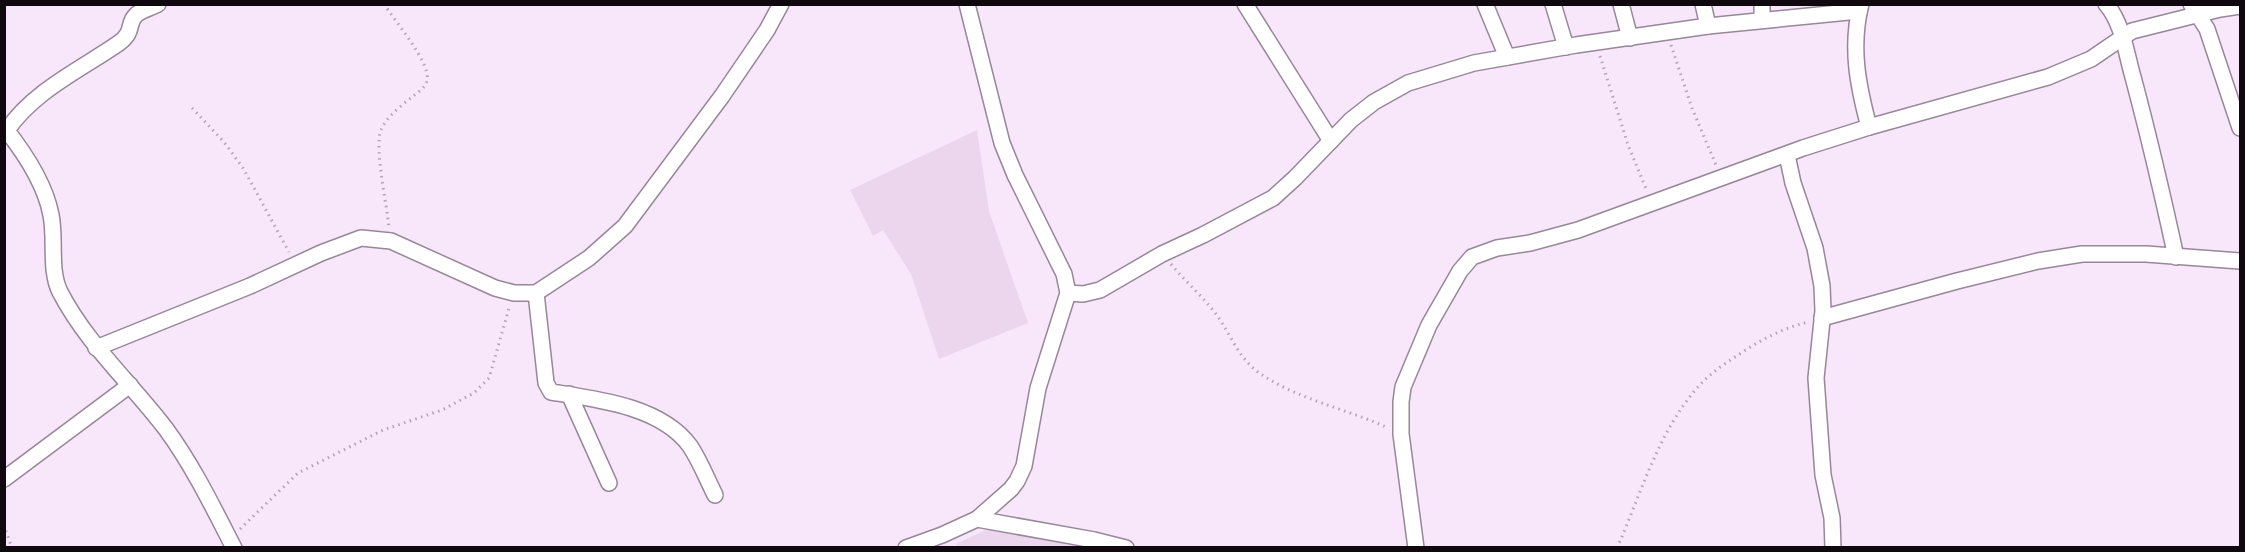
<svg xmlns="http://www.w3.org/2000/svg" width="2245" height="552" font-family="'Alegreya Sans',sans-serif">
  <rect width="100%" height="100%" fill="#f8e6fa"/>
  <g fill="#ecd6ee">
    <path d="M977 130 989 211 1028 323 939 359 911 274 883 230 873 236 850 190Z"/>
    <path d="M994 526 1074 544V548H958L956 544Z"/>
  </g>
  <g fill="none" stroke-linecap="round" stroke-linejoin="round">
    <g stroke="#978799" stroke-width="18">
      <g id="street">
        <path d="M1245 4 1331 141"/>
        <path d="M1485 4 1507 57"/>
        <path d="M1553 4 1566 47"/>
        <path d="M1621 4 1630 38"/>
        <path d="M1703 4 1708 26"/>
        <path d="M1762 4V20"/>
        <path d="M1861 4C1850 47 1858 86 1869 127"/>
        <path d="M2106 4C2123 24 2126 53 2133 77 2149 137 2163 197 2176 257"/>
        <path d="M2191 4 2207 29 2240 128"/>
        <path d="M4 127C24 152 45 183 51 215 56 239 49 270 60 292 87 344 131 383 166 429 193 466 213 507 234 548"/>
        <path d="M7 130C35 90 80 70 119 43 135 31 127 23 136 15 141 10 151 8 158 4"/>
        <path d="M1787 155 1793 183 1815 248 1822 286 1823 311 1816 378 1823 475 1832 518 1833 548"/>
        <path d="M536 293 546 383 551 392C596 399 661 406 690 446 700 461 707 479 715 495"/>
        <path d="M1068 293 1083 294 1100 290 1162 254 1203 235 1273 198 1295 178 1351 120 1374 102 1408 83 1474 63 1576 45 1708 26 1859 11"/>
        <path d="M1822 318 1957 281 2038 261 2082 254H2146L2240 261"/>
        <path d="M96 348 250 286 321 253 361 238 391 241 495 288 514 293H536L589 258 625 226 722 96 767 30 781 4"/>
        <path d="M569 394 609 483"/>
        <path d="M4 479 130 385"/>
        <path d="M977 519 1094 540 1126 548"/>
        <path d="M906 548 942 535 977 519 1011 489 1017 481 1024 466 1038 388 1068 293 1064 274 1015 175 1002 143 967 4"/>
        <path d="M1416 548 1401 434V402L1403 387 1429 325 1460 271 1472 257 1497 248 1530 243 1578 230 1803 148 1869 127 2048 77 2091 59 2132 31 2220 9 2240 6"/>
      </g>
    </g>
    <g stroke="#b2a4b3" stroke-width="3" stroke-dasharray="1.5 4.5" stroke-linecap="butt">
      <path d="M384 4C394 20 431 63 427 80 426 88 418 92 412 97 401 106 387 116 381 130 374 147 387 206 389 227"/>
      <path d="M1671 45 1692 108 1716 165"/>
      <path d="M1600 56 1628 145 1647 191"/>
      <path d="M192 108 224 142 243 168 289 252"/>
      <path d="M1171 264C1184 280 1199 293 1212 309 1229 329 1236 356 1258 372 1296 399 1344 408 1386 427"/>
      <path d="M4 525 12 548"/>
      <path d="M240 529 298 473 383 430 442 410 474 393 489 378 510 305"/>
      <path d="M1617 548C1641 494 1658 432 1698 387 1710 373 1726 363 1741 353 1762 339 1784 328 1808 322"/>
    </g>
    <use href="#street" stroke="#fff" stroke-width="15"/>
  </g>
  <rect width="2245" height="552" fill="none" stroke="#0f090f" stroke-width="12"/>
</svg>
